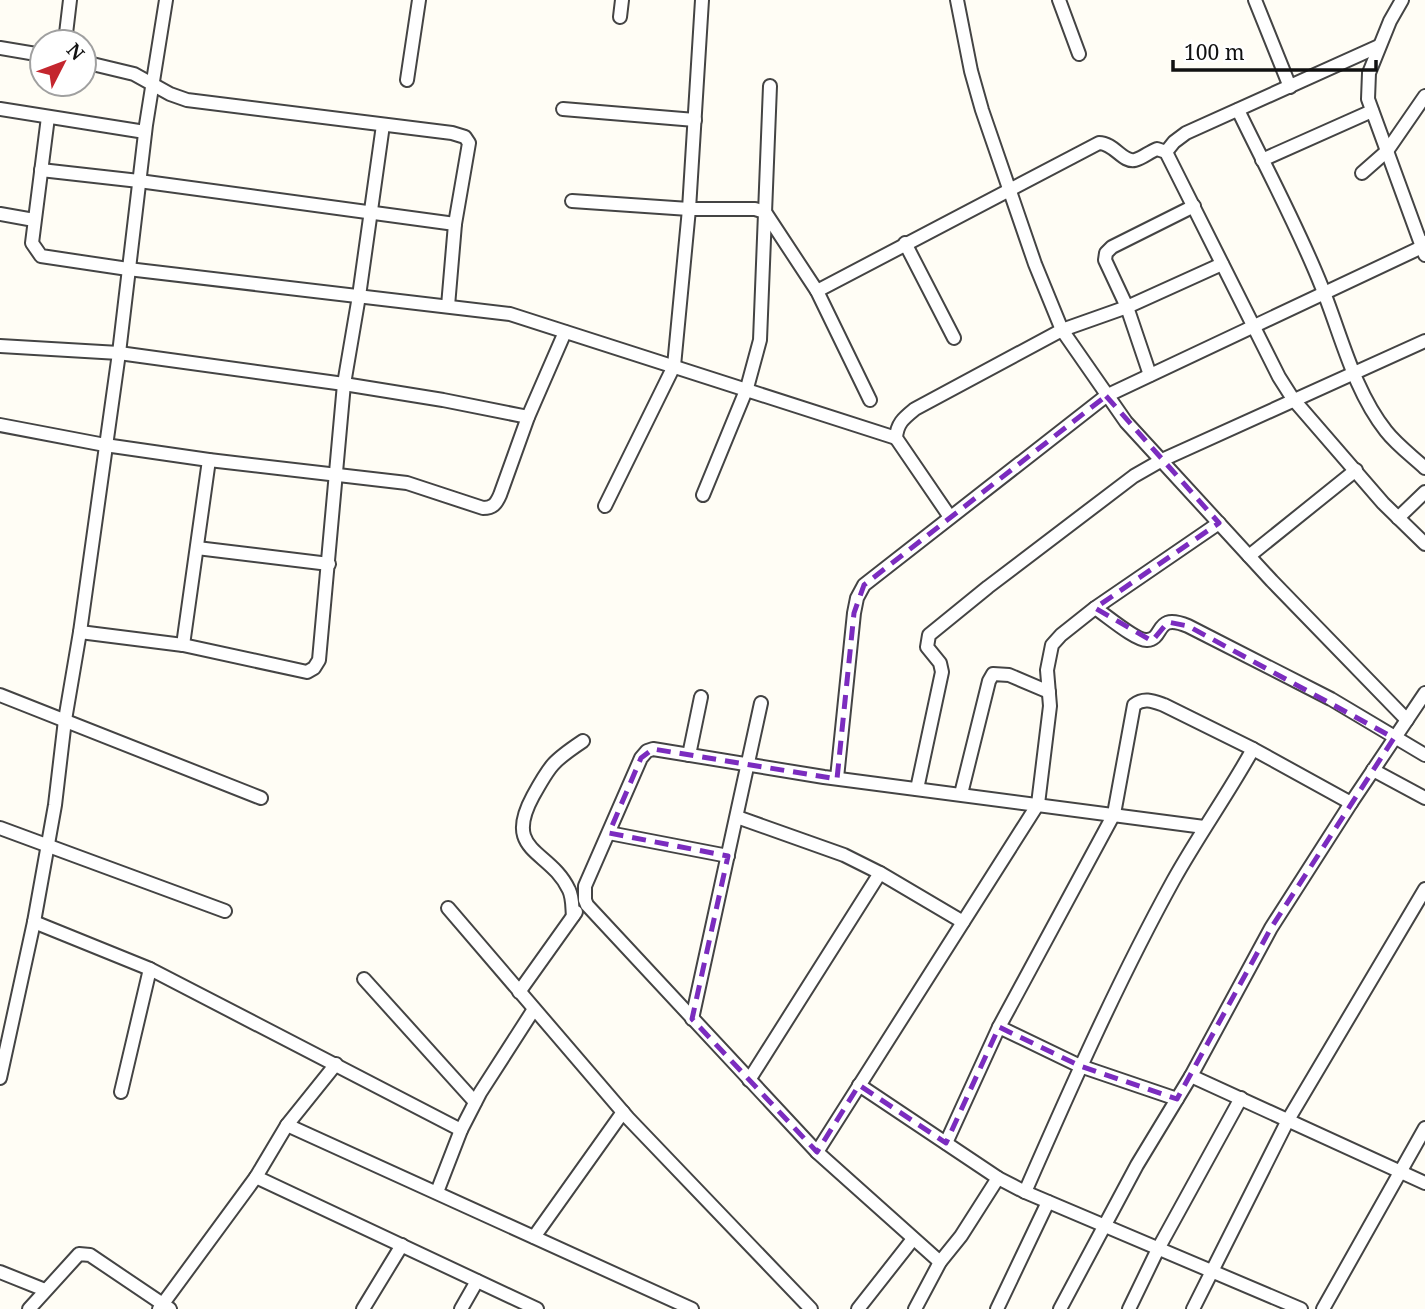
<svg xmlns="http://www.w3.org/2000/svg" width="1425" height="1309" font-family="'Noto Serif',serif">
  <rect width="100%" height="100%" fill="#fffdf5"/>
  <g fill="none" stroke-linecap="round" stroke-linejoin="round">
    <g stroke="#444" stroke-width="16">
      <g id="street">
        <path d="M957 0 971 71 982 110 1035 264 1062 330 1126 422 1272 581 1407 720"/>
        <path d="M1059 0 1079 54"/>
        <path d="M1255 0 1290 87"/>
        <path d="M1402 0 1390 21 1369 73 1368 99 1425 255"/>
        <path d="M620 17 622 0"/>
        <path d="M65 42 70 0"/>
        <path d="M0 48 42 55"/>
        <path d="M84 62 134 74 170 94 187 100 452 133 465 137 469 143 455 224 448 306"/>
        <path d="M407 80 419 0"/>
        <path d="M0 109 145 132"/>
        <path d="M563 109 695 120"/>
        <path d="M1238 110C1266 168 1297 225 1321 285 1341 334 1353 389 1386 431 1397 445 1412 456 1425 468"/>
        <path d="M48 117 32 243 41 256 128 269 510 314 896 438"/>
        <path d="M1166 152 1174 142 1186 133 1379 46"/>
        <path d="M1262 160 1372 111"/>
        <path d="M41 170 139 181 455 224"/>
        <path d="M1362 173 1387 151 1425 96"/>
        <path d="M572 201 689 209H755L765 212 817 291 870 400"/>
        <path d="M0 214 34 220"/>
        <path d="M905 243 954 338"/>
        <path d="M817 291 1099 143C1114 143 1123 163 1135 160 1143 158 1149 152 1157 149L1166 152 1279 377 1293 399 1383 503 1425 544"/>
        <path d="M0 346 119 353 344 384 443 400 528 417"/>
        <path d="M1150 375 1127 307 1105 260 1106 253 1112 247 1194 206"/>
        <path d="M0 425 105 445 209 460 407 483 483 508C493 508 496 504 500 495L528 417 565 332"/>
        <path d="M703 495 747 388 760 340 770 86"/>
        <path d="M605 506 674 366 689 209 702 0"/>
        <path d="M950 517 896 438C897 423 904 418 915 409L1062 330 1127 307 1222 264"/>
        <path d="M1398 518 1425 492"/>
        <path d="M197 548 329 564"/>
        <path d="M1249 556 1356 470"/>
        <path d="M1095 608C1106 615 1136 641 1147 640 1165 639 1154 612 1188 626L1331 699 1425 755"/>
        <path d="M80 632 183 645 307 672 314 668 319 660 344 384 359 296 383 125"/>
        <path d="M183 645 209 460"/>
        <path d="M0 695 261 798"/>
        <path d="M689 755 701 697"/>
        <path d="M1373 770 1425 798"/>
        <path d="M837 778 854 613 857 598 864 585 1106 396 1422 247 1425 242"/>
        <path d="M917 789 942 672 940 663 927 647 929 635 988 587 1134 476 1162 460 1425 341"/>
        <path d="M961 794 989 681 993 674 1009 675 1049 692"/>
        <path d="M737 817 844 855 880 873 963 922"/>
        <path d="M0 828 225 911"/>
        <path d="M609 833 728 856"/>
        <path d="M448 908 628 1118 811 1309"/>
        <path d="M573 916C572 908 573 898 569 890 550 849 502 853 533 796 550 765 553 761 583 741"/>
        <path d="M34 922 150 969 461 1130"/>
        <path d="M364 979 475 1102"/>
        <path d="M519 992 576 912"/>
        <path d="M692 1019 761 703"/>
        <path d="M999 1027 1080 1066 1177 1099"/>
        <path d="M1191 1076 1425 1183"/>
        <path d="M0 1078 34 922 55 805 65 720 80 632 119 353 146 125 166 0"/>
        <path d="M749 1080 880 873"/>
        <path d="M859 1085 998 1178 1025 1192 1301 1309"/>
        <path d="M121 1092 150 969"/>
        <path d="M287 1125 692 1309"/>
        <path d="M946 1143 999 1027 1114 814 1134 705C1144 697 1153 701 1164 705L1253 749 1351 803"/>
        <path d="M817 1152 1038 804 1050 706 1047 670 1052 645 1061 635 1095 608 1219 523"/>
        <path d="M256 1177 537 1309"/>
        <path d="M437 1192 461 1130 480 1093 534 1009"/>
        <path d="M1025 1192C1071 1087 1118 981 1173 881 1198 836 1228 794 1253 749"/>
        <path d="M534 1237 623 1112"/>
        <path d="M940 1262 817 1152 587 905 585 900V886L641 758 647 751 653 749 824 777 1204 827"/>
        <path d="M0 1272 45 1290"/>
        <path d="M29 1309 79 1254 90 1255 170 1309"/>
        <path d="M159 1309 256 1177 287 1125 336 1064"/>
        <path d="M363 1309 402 1245"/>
        <path d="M461 1309 477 1281"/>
        <path d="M858 1309 913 1239"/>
        <path d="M915 1309 940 1262 961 1236 998 1178"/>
        <path d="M997 1309 1048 1202"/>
        <path d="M1060 1309 1137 1165 1191 1076 1271 928 1351 803 1425 693"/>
        <path d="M1129 1309 1158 1249 1241 1098"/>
        <path d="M1193 1309 1288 1120 1425 889"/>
        <path d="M1323 1309 1425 1128"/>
      </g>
    </g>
    <use href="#street" stroke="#fff" stroke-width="12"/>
  </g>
  <path fill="none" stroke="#7b2cbf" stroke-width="5" stroke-dasharray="14 9" stroke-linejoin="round" d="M1106 396 1219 523 1095 608 1152 641 1168 622 1188 626 1394 738 1271 928 1177 1099 1080 1066 999 1027 946 1143 859 1085 817 1152 692 1019 728 856 609 833 641 758 653 749 837 779 854 613 864 585Z"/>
  <g transform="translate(63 63) rotate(48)"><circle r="33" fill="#ffffff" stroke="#a0a0a0" stroke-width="2"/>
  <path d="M0-5L12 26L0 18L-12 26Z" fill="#c4262e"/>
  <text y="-10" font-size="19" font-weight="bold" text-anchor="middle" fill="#111111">N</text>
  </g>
  <path d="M1173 60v10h203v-10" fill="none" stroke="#111111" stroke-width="3.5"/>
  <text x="1184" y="60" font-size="21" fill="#111111" stroke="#ffffff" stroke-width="5" paint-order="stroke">100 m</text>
</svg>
